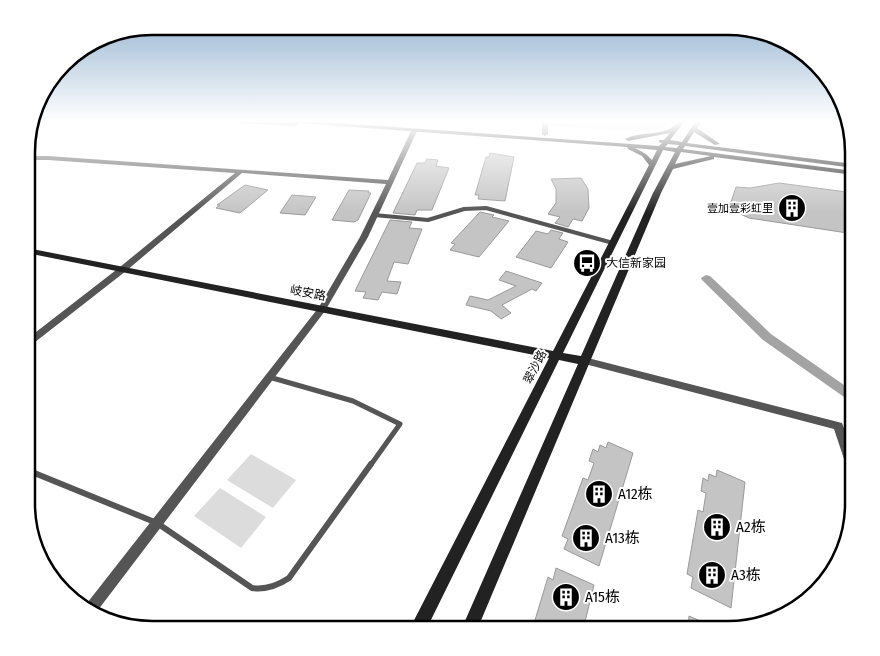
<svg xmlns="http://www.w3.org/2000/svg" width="880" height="656" font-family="'Fira Sans Condensed','Noto Sans SC',sans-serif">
  <rect width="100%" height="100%" fill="#fff"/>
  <g fill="#dcdcdc">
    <path d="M548 121H670L667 125 658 129 640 131 547 126Z"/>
    <path d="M251 454 296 480 273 508 227 480Z"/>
    <path d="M220 488 266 517 241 548 194 516Z"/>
  </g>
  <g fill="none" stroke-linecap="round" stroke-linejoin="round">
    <path fill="#a3a3a3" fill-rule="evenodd" d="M706 275 710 276 771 334 854 392V404L763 340 702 280 701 278Z"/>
  </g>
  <g fill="#c4c4c4" stroke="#999">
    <path d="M490 153 514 157 505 201 478 199 479 195H475L486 157H489Z"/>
    <path d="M427 159 438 160 436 166 449 168 432 210H417L415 215 393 213 417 163H425Z"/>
    <path d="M581 178 588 189 589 208 582 221 573 219 568 227 555 223 560 217 548 214 556 203V189L551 179Z"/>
    <path d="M779 183 854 193V234L749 218 732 210 730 205 736 187 750 188Z"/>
    <path d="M245 185 268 190 240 213 216 208 220 205H217Z"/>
    <path d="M349 190 369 191 368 193H371L358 220 354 222 332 220Z"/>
    <path d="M292 195 316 197 305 215 280 213Z"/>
    <path d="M480 212 494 215 492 217 509 221 479 257 450 250 455 244 451 243Z"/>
    <path d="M390 220 412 222 409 228 422 229 408 264 394 262 387 281 401 282 397 294 382 292 378 300 363 298 366 292 355 291Z"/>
    <path d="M551 230 563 233 559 239 568 242 551 268 516 257 536 231 548 234Z"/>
    <path d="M506 271 542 283 536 291 532 289 502 305 511 313 501 319 491 311 466 305 470 296 488 300 516 286 499 280Z"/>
    <path d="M608 442 633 453 599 566 564 549 568 539 562 536 583 478 588 480 594 463 589 461 593 449 598 452 600 445 606 448Z"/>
    <path d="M717 470 745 482 731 608 691 588 693 577 687 574 698 510 703 512 706 493 701 491 703 478 708 481 709 474 716 477Z"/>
    <path d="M556 568 594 585 583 630H532L548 577 553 580Z"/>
    <path d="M689 616 721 630H688Z"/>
  </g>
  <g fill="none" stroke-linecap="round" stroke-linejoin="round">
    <path stroke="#555" stroke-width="4" d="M374 215 428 220 464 209 486 208 613 243"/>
    <path stroke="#555" stroke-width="5" d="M269 377 353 401 400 424 370 466"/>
    <path stroke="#555" stroke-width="6" d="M27 470 157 523 252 588C266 590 277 586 289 578L371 464"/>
    <g fill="#555" fill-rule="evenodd">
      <path d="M542 121H548V134L545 136 542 134Z"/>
      <path d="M414 129 417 131 368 237 325 311 95 614 84 607 319 307 360 237 386 184 242 173 126 271 30 346 27 347V339L120 267 235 173 48 160H27V156H48L388 180 411 131Z"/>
      <path d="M584 357 842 423 854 454 853 473 849 472 847 468 834 429 581 363 579 361 581 359Z"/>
    </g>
    <path fill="#222" fill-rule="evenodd" d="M237 121H311L659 146 662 143 659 142V140H664L670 133 628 141 625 139C642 130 666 138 679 121H685L670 140 682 142 696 121H702L697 128 720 144 715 145 694 132 687 143 854 164V168L685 146 683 149 854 171V175L714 157V159L673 169 661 193 477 630H461L578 364 559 360 426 630H409L549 358 27 253V248L553 351 649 165 642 156 628 149 627 147 298 123 296 126 240 123ZM668 144 679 145 677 148 665 147ZM635 148 657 150 652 160 646 154ZM663 150 675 152 653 193 581 356 563 353ZM681 152 711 156 675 164Z"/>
  </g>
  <linearGradient id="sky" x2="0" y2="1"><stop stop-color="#8cadcc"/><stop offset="0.57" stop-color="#fff"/><stop offset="1" stop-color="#fff" stop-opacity="0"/></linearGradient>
  <rect width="880" height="213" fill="url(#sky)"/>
  <defs>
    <g id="building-disc" transform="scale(1.4375)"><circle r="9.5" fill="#000" stroke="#fff"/><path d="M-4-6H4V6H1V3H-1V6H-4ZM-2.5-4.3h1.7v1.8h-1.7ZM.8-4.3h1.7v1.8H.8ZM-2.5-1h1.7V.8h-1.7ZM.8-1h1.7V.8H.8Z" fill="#fff"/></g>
    <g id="bus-disc" transform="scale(1.4375)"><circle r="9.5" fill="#000" stroke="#fff"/><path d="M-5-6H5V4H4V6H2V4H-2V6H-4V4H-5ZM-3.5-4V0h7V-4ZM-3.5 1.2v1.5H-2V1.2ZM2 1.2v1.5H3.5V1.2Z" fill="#fff"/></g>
  </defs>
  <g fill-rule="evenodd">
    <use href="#building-disc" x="792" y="208"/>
    <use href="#bus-disc" x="587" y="263"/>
    <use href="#building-disc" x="599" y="494"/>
    <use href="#building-disc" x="717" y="527"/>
    <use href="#building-disc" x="586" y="538"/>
    <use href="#building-disc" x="712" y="575"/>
    <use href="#building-disc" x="566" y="597"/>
  </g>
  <g text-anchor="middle" stroke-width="4" stroke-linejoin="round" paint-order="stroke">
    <g font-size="11" fill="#000" stroke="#fff" text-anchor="end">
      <text x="773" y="212">壹加壹彩虹里</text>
    </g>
    <g font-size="12" fill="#000" stroke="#fff" text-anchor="start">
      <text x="606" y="267">大信新家园</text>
    </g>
    <g font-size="12" fill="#000" stroke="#fff">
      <text transform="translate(308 293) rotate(11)" y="4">岐安路</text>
      <text transform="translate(535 367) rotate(-63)" y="4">翠沙路</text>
    </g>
    <g font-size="15" fill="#000" stroke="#fff" text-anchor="start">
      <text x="618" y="499">A12栋</text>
      <text x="736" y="532">A2栋</text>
      <text x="605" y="543">A13栋</text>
      <text x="731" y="580">A3栋</text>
      <text x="585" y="602">A15栋</text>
    </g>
  </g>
  <path d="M0 0H880V656H0ZM152 35H728A117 117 0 0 1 845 152V504A117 117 0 0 1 728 621H152A117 117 0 0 1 35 504V152A117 117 0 0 1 152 35Z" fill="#fff" fill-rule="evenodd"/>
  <path fill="none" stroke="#000" stroke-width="2.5" d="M152 35H728A117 117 0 0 1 845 152V504A117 117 0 0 1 728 621H152A117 117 0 0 1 35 504V152A117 117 0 0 1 152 35Z"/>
</svg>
